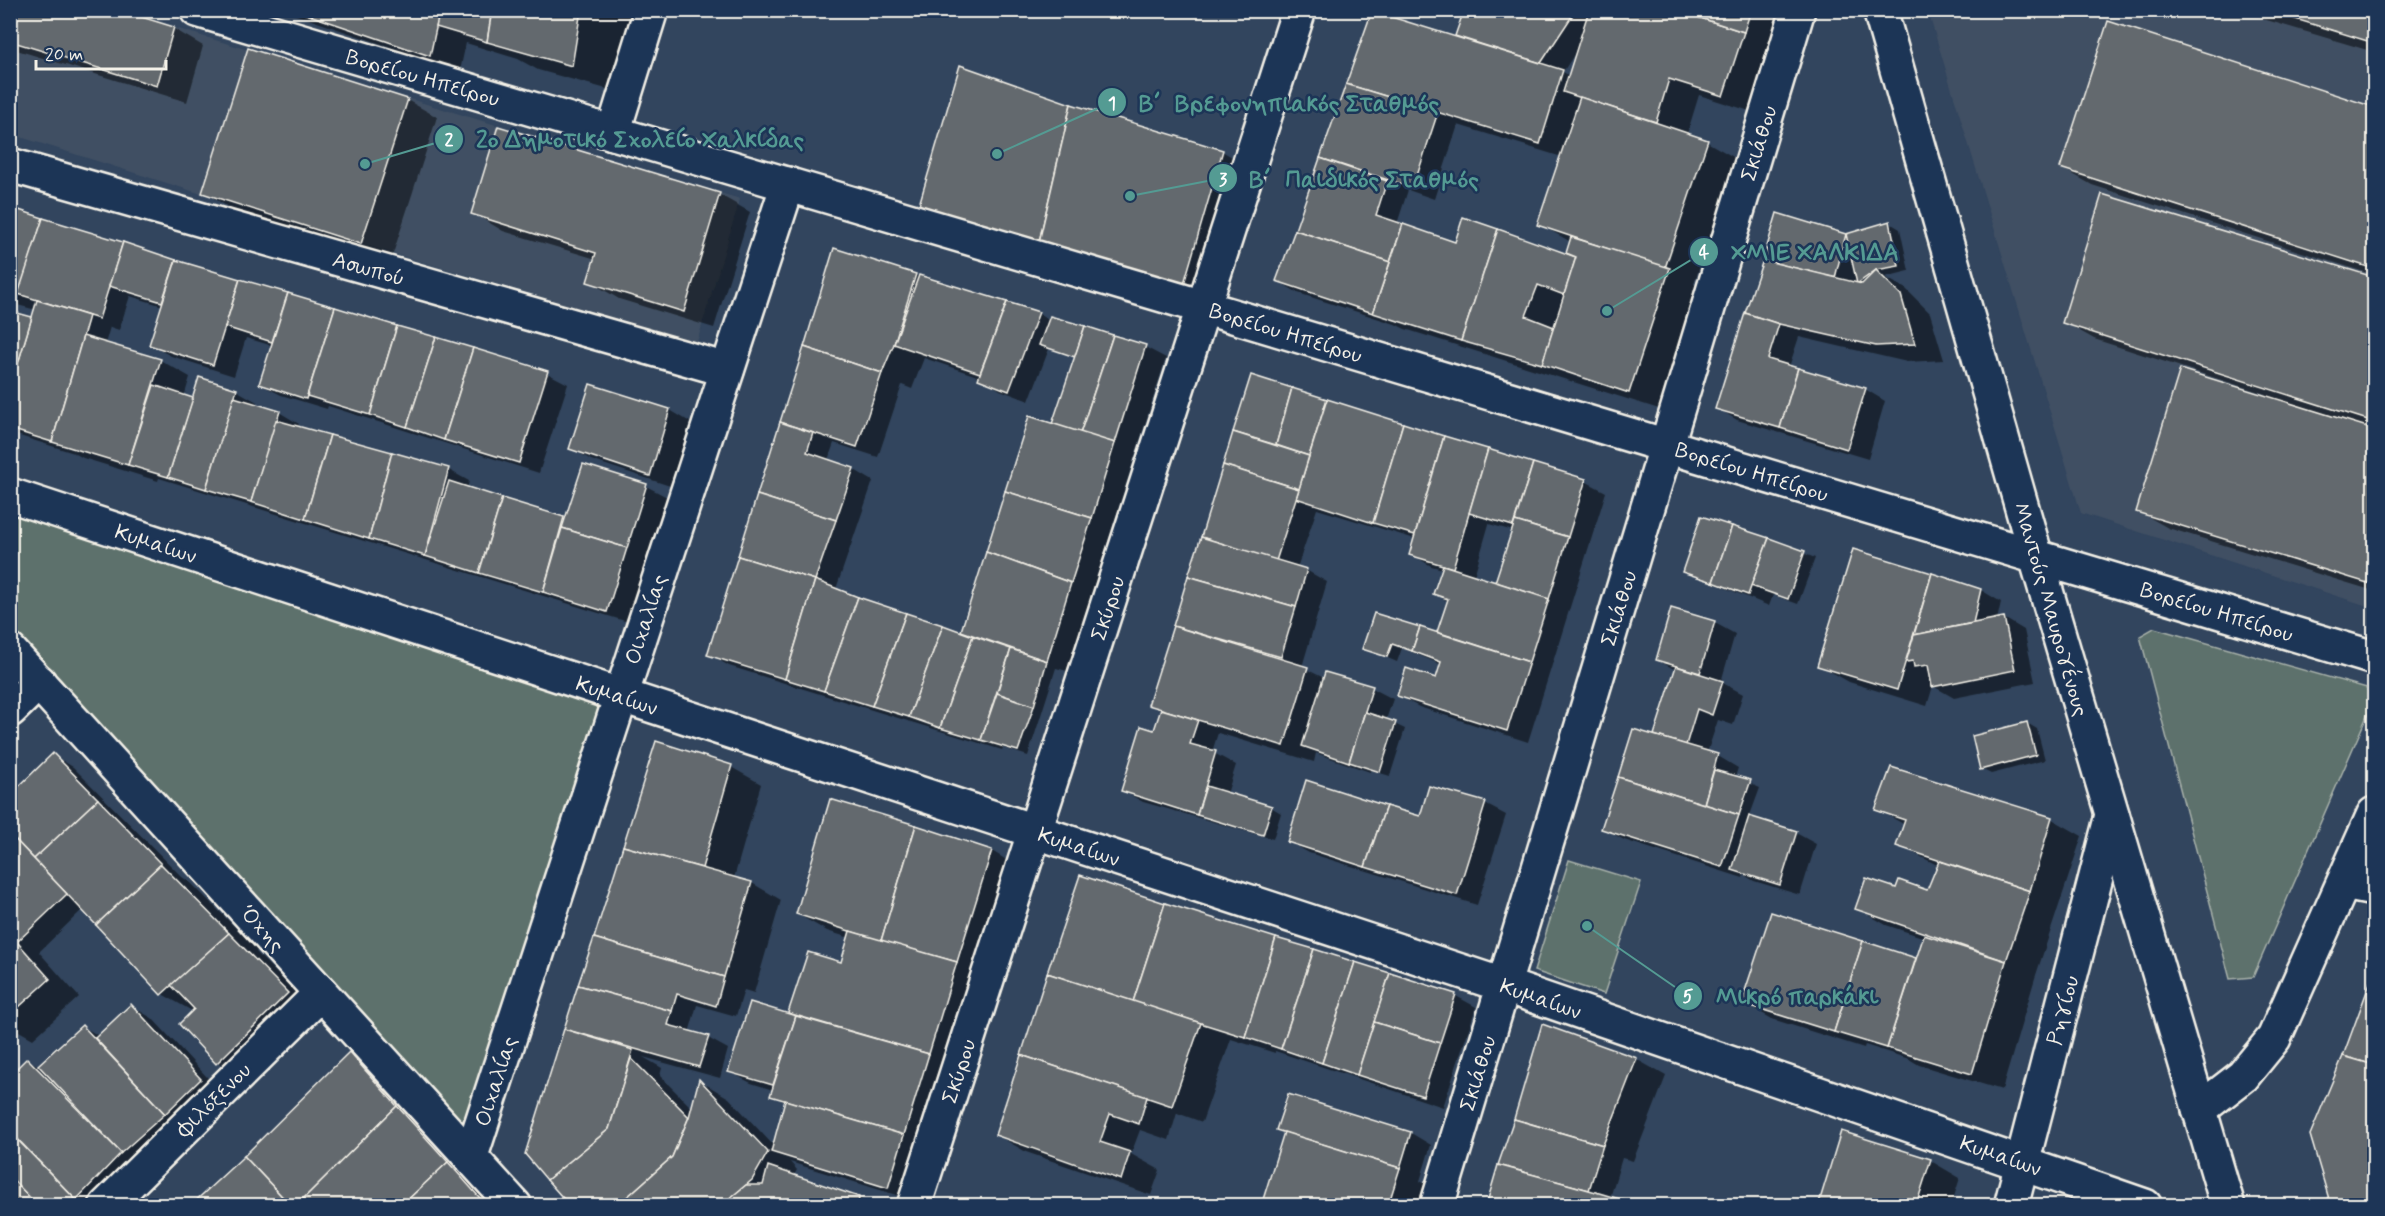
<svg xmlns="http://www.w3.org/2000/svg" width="2385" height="1216" font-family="Mynerve,sans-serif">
  <rect width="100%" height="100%" fill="#32455e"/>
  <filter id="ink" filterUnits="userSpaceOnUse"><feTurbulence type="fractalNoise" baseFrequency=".0167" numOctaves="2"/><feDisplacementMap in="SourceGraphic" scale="12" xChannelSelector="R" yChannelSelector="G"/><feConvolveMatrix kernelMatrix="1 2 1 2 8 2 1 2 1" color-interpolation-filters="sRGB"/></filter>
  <g filter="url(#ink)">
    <g fill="#415063">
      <path d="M10 11H119L740 199 697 342 361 244 11 134Z"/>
      <path d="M1928 11H2374V608L2081 513Z"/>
    </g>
    <g fill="#5d716c" stroke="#a8b1aa" stroke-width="1.5">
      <path d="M10 495 620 696 471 1156 11 651Z"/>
      <path d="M2154 628 2374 690V700L2253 977 2230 979 2140 636Z"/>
      <path d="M1569 860 1641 882 1604 994 1534 971Z"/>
    </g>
    <g fill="#0007" fill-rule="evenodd">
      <path d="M10 10H114L174 29 203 46 187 102 10 48Z"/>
      <path d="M282 10H635L621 93 538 70 518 59 466 43 460 71Z"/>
      <path d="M1465 10H1786L1753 112 1699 95 1687 134 1707 142 1737 159 1694 284 1699 287 1659 409 1405 329 1395 324 1298 293 1278 281 1373 12 1463 39 1456 35ZM1577 50 1570 76 1563 72ZM1458 125 1562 157 1539 224 1571 242 1567 254 1455 244 1397 224 1408 190 1434 199Z"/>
      <path d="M2244 10H2374V52L2263 19Z"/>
      <path d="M2109 23 2374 108V275L2092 185 2062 168Z"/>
      <path d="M407 100 437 117 391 260 233 210 204 192Z"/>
      <path d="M1071 105 1222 151 1232 157 1194 291 930 210 920 204Z"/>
      <path d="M499 128 720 195 750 212 714 328 619 299 589 281 596 259 503 231 473 213Z"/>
      <path d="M2103 196 2374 279V591L2168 528 2138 511 2265 394 2094 339 2064 322Z"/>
      <path d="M10 209 239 281 547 373 568 384 539 473 328 406 327 409 281 395 260 384 273 346 246 338 234 376 171 356 151 345 163 306 130 296 119 330 110 327 105 344 160 360 190 377 184 397 194 400 236 390 257 402 256 405 279 412 299 424 298 427 449 470 469 481 467 489 565 519 646 486 667 497 628 622 159 478 158 481 83 458 74 453 10 433V313L33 319 36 310 10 303Z"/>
      <path d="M1778 215 1848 236 1890 223 1900 229 1909 271 1885 277 1906 289 1930 313 1944 360 1907 362 1799 337 1789 367 1865 389 1885 401 1868 459 1737 420 1717 408Z"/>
      <path d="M915 275 1038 313 1050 320 1145 347 1166 358 1067 671 1056 668 1028 756 1003 748 1002 750 729 666 709 654 805 349ZM1049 349 1076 358 1053 426 1030 418 962 633 836 589 873 481 853 469 828 460 834 443 878 457 902 385 912 389 924 358 980 377 1000 390 1029 401Z"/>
      <path d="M1252 377 1585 481 1606 492 1528 742 1419 707 1399 696 1437 680 1442 665 1402 648 1397 662 1364 648 1438 634 1449 602 1435 594 1443 569 1431 566 1411 554 1415 539 1317 509 1297 568 1306 570 1327 582 1302 667 1324 678 1326 674 1372 688 1393 699 1386 720 1405 729 1390 776 1370 770V772L1316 753 1314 762 1218 733 1212 752 1236 765 1227 794 1271 807 1281 813 1273 839 1143 802 1123 791 1155 732 1161 711 1149 704ZM1489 524 1513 531 1496 584 1474 576Z"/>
      <path d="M591 386 670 410 690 422 670 486 591 460 571 448Z"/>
      <path d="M1769 539 1815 558 1798 604 1773 595 1769 606 1684 571Z"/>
      <path d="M1854 551 1981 590 2001 602 1997 620 2004 618 2024 630 2035 682 1954 698 1933 686 1927 706 1849 682 1819 665Z"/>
      <path d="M1672 610 1715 623 1735 634 1721 682 1743 694 1733 725 1718 720 1707 753 1718 756 1738 768 1735 777 1760 788 1749 818 1796 833 1816 844 1800 895 1754 881 1744 875 1743 878 1624 840 1603 828 1634 731 1655 737 1676 670 1657 660Z"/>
      <path d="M2027 723 2037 729 2045 760 1991 774 1981 769Z"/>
      <path d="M657 743 731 767 761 784 734 878 752 883 781 900 754 993 744 990 736 1016 697 1005 689 1033 708 1038 728 1049 720 1078 643 1057 662 1068 660 1076 693 1109 700 1081 729 1098 774 1146 786 1103 772 1095 773 1090 751 1083 730 1072 751 1004 796 1018 789 1012 842 964 850 938 827 931 797 914 992 851 1021 869 909 1199 790 1162 797 1170 793 1177 859 1198 871 1206H572L526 1154Z"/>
      <path d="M53 755 73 767 182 877 191 883 258 950 256 952 308 1005 237 1074 217 1062 194 1012 162 994 83 909 39 952 79 997 33 1039 10 1026V796Z"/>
      <path d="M1892 769 2052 819 2082 836 2035 978 2002 1090 1919 1065 1909 1059 1865 1045 1864 1048 1772 1019 1743 1002 1915 959 1917 961 1925 938 1886 925 1857 908 1897 890 1928 892 1939 866 1898 845 1905 825 1877 809Z"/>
      <path d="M1485 804 1506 815 1477 905 1309 853 1288 841 1421 818Z"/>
      <path d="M1276 939 1456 996 1476 1007 1443 1107 1275 1051V1053L1231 1039 1202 1122 1177 1113 1169 1140 1140 1130 1131 1154 1160 1170 1151 1195 1026 1152 997 1135Z"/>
      <path d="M2374 976V1206H2333L2344 1057Z"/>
      <path d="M131 1006 152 1018 220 1091 116 1206H10V1077L28 1060 39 1066 82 1026 99 1036Z"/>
      <path d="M349 1054 379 1071 500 1206H192L245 1157Z"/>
      <path d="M1636 1059 1666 1076 1633 1161 1622 1158 1610 1198 1488 1206Z"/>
      <path d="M1278 1130 1411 1133 1431 1145 1420 1181 1429 1186 1423 1206H1263L1285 1134Z"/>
      <path d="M1842 1133 1931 1161 1960 1178 1951 1206H1820Z"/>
    </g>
    <g fill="#64696e" stroke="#f4f1e8" stroke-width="1.5">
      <path d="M10 10H119L174 27 157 86 10 41Z"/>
      <path d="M294 10H314L312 16Z"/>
      <path d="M314 10H440L430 56 312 16Z"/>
      <path d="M440 10H492L487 42 436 27Z"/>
      <path d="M492 10H581L572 66 487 42Z"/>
      <path d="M1464 10H1576L1541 63 1455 36Z"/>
      <path d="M1589 10H1676L1744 32 1723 96 1669 79 1656 122 1563 92Z"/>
      <path d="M1676 10H1751L1744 32Z"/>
      <path d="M2266 10H2374V43Z"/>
      <path d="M1372 11 1563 70 1540 144 1346 84Z"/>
      <path d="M2108 21 2374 107V269L2060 168Z"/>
      <path d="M248 48 408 99 361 244 202 193Z"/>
      <path d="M960 65 1071 104 1039 242 919 205Z"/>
      <path d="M1346 84 1438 112 1413 188 1320 158Z"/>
      <path d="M1580 97 1708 140 1665 268 1537 225Z"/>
      <path d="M1071 104 1223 150 1183 287 1039 242Z"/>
      <path d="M498 126 720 193 684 312 587 282 596 253 471 214Z"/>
      <path d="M1320 158 1387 181 1376 215 1403 224 1390 262 1295 230Z"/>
      <path d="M2102 194 2374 277V422L2062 323Z"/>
      <path d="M10 207 43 218 17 300 10 298Z"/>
      <path d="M1777 213 1846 234 1835 278 1763 260Z"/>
      <path d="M1463 217 1498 229 1461 341 1373 313 1403 224 1455 242Z"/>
      <path d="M43 218 123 242 99 319 18 294Z"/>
      <path d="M1890 221 1899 266 1876 270 1857 284 1846 234Z"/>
      <path d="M1498 229 1576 257 1564 295 1538 285 1526 316 1554 327 1542 364 1461 341Z"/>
      <path d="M1295 230 1390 262 1373 313 1276 281Z"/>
      <path d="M1571 237 1670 268 1629 393 1542 364 1576 257 1566 253Z"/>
      <path d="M123 242 176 260 162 302 109 286Z"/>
      <path d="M834 248 916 274 894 344 882 373 804 347Z"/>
      <path d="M176 260 240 279 213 365 149 345Z"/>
      <path d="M1763 260 1862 284 1876 270 1901 295 1915 344 1876 346 1779 324 1745 313Z"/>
      <path d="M919 275 1007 302 980 373 894 344Z"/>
      <path d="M240 279 288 293 272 342 225 327Z"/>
      <path d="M288 293 335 307 306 399 259 384Z"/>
      <path d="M37 300 89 316 52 442 10 429V390Z"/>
      <path d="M1007 302 1039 312 1009 391 978 379Z"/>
      <path d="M335 307 397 326 370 415 307 396Z"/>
      <path d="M10 311 32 317 10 390Z"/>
      <path d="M1745 313 1779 324 1768 359 1798 368 1780 428 1715 409Z"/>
      <path d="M1050 316 1085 326 1075 357 1039 345Z"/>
      <path d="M397 326 436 337 407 427 370 415Z"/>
      <path d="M1085 326 1113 335 1080 434 1052 424Z"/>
      <path d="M1113 335 1146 345 1115 443 1080 434Z"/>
      <path d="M83 336 161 359 128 465 52 442Z"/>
      <path d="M436 337 473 348 444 440 407 427Z"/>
      <path d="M804 347 882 373 857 447 780 422Z"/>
      <path d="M473 348 548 371 519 463 444 440Z"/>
      <path d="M1798 368 1866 388 1847 449 1780 428Z"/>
      <path d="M2180 369 2374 429V585L2136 512Z"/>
      <path d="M1251 375 1292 388 1276 445 1233 432Z"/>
      <path d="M199 377 237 389 206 489 168 477Z"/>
      <path d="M590 384 670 409 650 476 569 449Z"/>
      <path d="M154 385 193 398 168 477 128 465Z"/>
      <path d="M1292 388 1327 399 1309 456 1276 445Z"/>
      <path d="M234 397 280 411 251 502 206 489Z"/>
      <path d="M1327 399 1403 423 1373 523 1296 498Z"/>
      <path d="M1029 416 1115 443 1092 518 1005 491Z"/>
      <path d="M276 420 330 435 305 519 251 502Z"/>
      <path d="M780 422 813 433 807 452 854 468 836 520 757 495Z"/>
      <path d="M1403 423 1444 436 1415 535 1373 523Z"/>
      <path d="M1233 432 1309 456 1299 489 1223 465Z"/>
      <path d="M330 435 392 452 369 539 305 519Z"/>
      <path d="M1444 436 1488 449 1453 568 1409 555Z"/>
      <path d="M1488 449 1533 463 1513 526 1469 513Z"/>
      <path d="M392 452 449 468 425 556 369 539Z"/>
      <path d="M1533 463 1586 479 1568 537 1515 521Z"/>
      <path d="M583 464 647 484 627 548 562 528Z"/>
      <path d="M1223 465 1299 489 1276 561 1201 537Z"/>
      <path d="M449 481 502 498 479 573 425 556Z"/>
      <path d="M1005 491 1092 518 1071 583 986 552Z"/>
      <path d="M757 495 836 520 815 580 738 556Z"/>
      <path d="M502 498 564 517 543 592 479 573Z"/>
      <path d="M1701 516 1732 526 1713 582 1682 572Z"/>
      <path d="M1515 521 1568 537 1549 599 1495 582Z"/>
      <path d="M1732 526 1769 538 1748 595 1713 582Z"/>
      <path d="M562 528 627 548 607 612 543 592Z"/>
      <path d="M1201 537 1307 569 1296 607 1188 576Z"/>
      <path d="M1769 538 1805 551 1788 599 1751 586Z"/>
      <path d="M1853 549 1932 573 1897 690 1817 666Z"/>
      <path d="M986 552 1071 583 1047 661 961 631Z"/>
      <path d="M738 556 815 580 785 679 707 655Z"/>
      <path d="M1443 565 1549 599 1529 662 1437 632 1448 599 1433 594Z"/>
      <path d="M1932 573 1981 589 1973 623 1914 635Z"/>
      <path d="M1188 576 1296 607 1281 657 1173 626Z"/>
      <path d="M815 580 858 597 824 691 785 679Z"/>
      <path d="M858 597 906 613 872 706 824 691Z"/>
      <path d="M1671 608 1715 621 1700 673 1656 660Z"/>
      <path d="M906 613 943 625 909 717 872 706Z"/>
      <path d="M1374 613 1420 627 1412 651 1392 644 1387 657 1362 649Z"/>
      <path d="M2004 617 2015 670 1932 687 1928 665 1914 667 1913 661 1906 662 1914 635Z"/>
      <path d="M943 625 973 636 940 728 909 717Z"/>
      <path d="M1173 626 1308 667 1284 746 1148 705Z"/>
      <path d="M1420 627 1529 662 1507 731 1397 696 1406 668 1436 678 1441 662 1412 651Z"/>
      <path d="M973 636 1011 649 981 740 940 728Z"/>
      <path d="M1011 649 1047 661 1034 706 997 693Z"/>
      <path d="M1676 666 1723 681 1712 715 1697 709 1686 745 1654 735Z"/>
      <path d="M1325 672 1373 686 1349 762 1302 746Z"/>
      <path d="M997 693 1034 706 1018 751 981 740Z"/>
      <path d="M1161 709 1198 720 1190 744 1216 751 1197 815 1121 791 1141 726 1154 730Z"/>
      <path d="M1365 712 1396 722 1380 772 1349 762Z"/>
      <path d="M2027 722 2036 755 1980 770 1972 736Z"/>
      <path d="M1633 729 1718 754 1704 804 1618 777Z"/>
      <path d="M656 741 732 765 702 868 623 846Z"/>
      <path d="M53 753 98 799 34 859 10 834V795Z"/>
      <path d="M1891 767 2052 817 2030 891 1896 846 1905 820 1875 810Z"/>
      <path d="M1714 770 1751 780 1739 815 1704 804Z"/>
      <path d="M1618 777 1739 815 1722 867 1601 829Z"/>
      <path d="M1306 780 1386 806 1365 867 1287 842Z"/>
      <path d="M1206 786 1272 806 1263 835 1197 815Z"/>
      <path d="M1429 786 1486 802 1457 895 1365 867 1386 806 1420 816Z"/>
      <path d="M98 799 161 864 96 925 34 859Z"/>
      <path d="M830 799 916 825 881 941 796 914Z"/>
      <path d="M1749 816 1797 831 1780 885 1732 870Z"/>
      <path d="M916 825 992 850 957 962 881 941Z"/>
      <path d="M10 834 67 894 18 941 10 934Z"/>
      <path d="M623 846 752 882 724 977 594 938Z"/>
      <path d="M1939 861 2030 891 2006 961 1855 909 1866 878 1896 888 1899 880 1927 890Z"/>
      <path d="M161 864 229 933 161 995 96 925Z"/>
      <path d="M1080 875 1165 903 1133 1002 1047 973Z"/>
      <path d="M1165 903 1276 938 1245 1037 1133 1002Z"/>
      <path d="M1771 912 1863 941 1834 1032 1741 1003Z"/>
      <path d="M850 931 957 962 929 1054 788 1013 808 952 841 962Z"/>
      <path d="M229 933 288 993 216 1064 179 1024 194 1009 171 985Z"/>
      <path d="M10 934 50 979 10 1015Z"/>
      <path d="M1924 935 2006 961 1972 1074 1887 1048Z"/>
      <path d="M594 938 724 977 716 1006 677 994 672 1011 578 985Z"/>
      <path d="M1276 938 1314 949 1281 1049 1245 1037Z"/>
      <path d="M1863 941 1916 958 1887 1048 1834 1032Z"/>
      <path d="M1314 949 1355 962 1322 1063 1281 1049Z"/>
      <path d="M1355 962 1390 973 1357 1075 1322 1063Z"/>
      <path d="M2374 972V1065L2343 1056Z"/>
      <path d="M1047 973 1201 1023 1172 1106 1021 1055Z"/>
      <path d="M1390 973 1456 994 1440 1043 1374 1022Z"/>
      <path d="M578 985 672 1011 668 1025 709 1036 699 1067 564 1029Z"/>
      <path d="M750 1002 796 1016 773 1085 728 1072Z"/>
      <path d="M131 1004 201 1079 165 1114 95 1038Z"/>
      <path d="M796 1016 929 1054 904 1135 770 1096Z"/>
      <path d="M1374 1022 1440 1043 1423 1096 1357 1075Z"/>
      <path d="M1542 1024 1637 1058 1603 1145 1514 1119Z"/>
      <path d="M82 1025 165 1114 121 1153 38 1065Z"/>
      <path d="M564 1029 633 1050 609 1129 547 1180 525 1154Z"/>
      <path d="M349 1052 397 1106 296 1206H291L244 1156Z"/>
      <path d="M1021 1055 1147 1097 1139 1124 1110 1114 1100 1142 1130 1152 1121 1180 995 1135Z"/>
      <path d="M2343 1056 2374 1065V1206H2331L2310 1135Z"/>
      <path d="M27 1058 121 1153 76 1200 10 1131V1075Z"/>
      <path d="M631 1058 689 1117 672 1157 617 1206H570L547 1180 609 1129Z"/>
      <path d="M699 1079 768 1152 752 1180 721 1206H617L672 1157 689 1117Z"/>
      <path d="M1288 1094 1411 1132 1400 1168 1276 1130Z"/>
      <path d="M785 1100 904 1135 888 1188 771 1152Z"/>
      <path d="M397 1106 448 1162 401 1206H296Z"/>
      <path d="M1514 1119 1603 1145 1589 1190 1498 1165Z"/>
      <path d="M1841 1131 1931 1159 1916 1206H1818Z"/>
      <path d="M10 1132 76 1200 68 1206H38L10 1177Z"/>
      <path d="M1284 1132 1400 1168 1388 1206H1261Z"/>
      <path d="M244 1156 291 1206H190Z"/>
      <path d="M448 1162 487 1206H401Z"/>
      <path d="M1498 1165 1589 1190 1643 1206H1486Z"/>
      <path d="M768 1166 859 1197 858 1206H727L724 1203 746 1185H763Z"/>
      <path d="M10 1177 38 1206H10Z"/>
    </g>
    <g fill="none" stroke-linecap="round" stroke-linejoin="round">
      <g stroke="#f4f1e8" stroke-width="38">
        <g id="minor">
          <path d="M197 10 1203 307 2374 658"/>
          <path d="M1880 10 2036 557 2228 1206"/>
          <path d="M613 133 651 10"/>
          <path d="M10 165 727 370"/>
          <path d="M10 495 1503 985 2145 1206"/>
          <path d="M10 651 515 1206"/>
          <path d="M10 710 39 682"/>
          <path d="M2344 883 2374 889"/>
          <path d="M2199 1110 2243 1076 2274 1038 2374 814"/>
          <path d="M471 1156 788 184"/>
          <path d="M106 1206 321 993"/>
          <path d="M914 1206 1299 10"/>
          <path d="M1437 1206 1798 10"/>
          <path d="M2011 1206 2112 815"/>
        </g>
      </g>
      <use href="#minor" stroke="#1d3557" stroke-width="33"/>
    </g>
  </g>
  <g text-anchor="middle" stroke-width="5" stroke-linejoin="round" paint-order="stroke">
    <g font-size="22" fill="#f4f1e8" stroke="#1d3557">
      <text transform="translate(423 77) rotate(16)" y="8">Βορείου Ηπείρου</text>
      <text transform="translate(1758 143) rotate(-73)" y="8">Σκιάθου</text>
      <text transform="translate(369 268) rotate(16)" y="8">Ασωπού</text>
      <text transform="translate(1286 332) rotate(17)" y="8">Βορείου Ηπείρου</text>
      <text transform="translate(1752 471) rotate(17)" y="8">Βορείου Ηπείρου</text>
      <text transform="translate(156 543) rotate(18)" y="8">Κυμαίων</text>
      <text transform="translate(1107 608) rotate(-72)" y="8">Σκύρου</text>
      <text transform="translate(1618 608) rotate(-73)" y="8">Σκιάθου</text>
      <text transform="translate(2052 609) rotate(74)" y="8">Μαντούς Μαυρογένους</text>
      <text transform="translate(2217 611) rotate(17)" y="8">Βορείου Ηπείρου</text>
      <text transform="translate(645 619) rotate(-72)" y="8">Οιχαλίας</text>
      <text transform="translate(617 695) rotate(18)" y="8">Κυμαίων</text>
      <text transform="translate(1079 846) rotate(18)" y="8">Κυμαίων</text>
      <text transform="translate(263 928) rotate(48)" y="8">Όχης</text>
      <text transform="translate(1541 998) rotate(19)" y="8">Κυμαίων</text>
      <text transform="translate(2062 1010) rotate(-75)" y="8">Ρηγίου</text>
      <text transform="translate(958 1071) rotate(-72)" y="8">Σκύρου</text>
      <text transform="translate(1477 1073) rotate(-73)" y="8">Σκιάθου</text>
      <text transform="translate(495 1081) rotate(-72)" y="8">Οιχαλίας</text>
      <text transform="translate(213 1099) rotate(-45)" y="8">Φιλόξενου</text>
      <text transform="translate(2001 1155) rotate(19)" y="8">Κυμαίων</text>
    </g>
  </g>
  <path fill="none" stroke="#549b93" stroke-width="2" d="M997 154L1112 102M365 164L449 139M1130 196L1223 178M1607 311L1704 252M1587 926L1688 996"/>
  <g fill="#549b93" stroke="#1d3557" stroke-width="2">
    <circle cx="997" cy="154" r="6"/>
    <circle cx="365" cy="164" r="6"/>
    <circle cx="1130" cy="196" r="6"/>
    <circle cx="1607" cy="311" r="6"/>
    <circle cx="1587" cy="926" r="6"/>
    <circle cx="1112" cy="102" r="15"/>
    <circle cx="449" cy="139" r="15"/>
    <circle cx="1223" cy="178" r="15"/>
    <circle cx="1704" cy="252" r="15"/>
    <circle cx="1688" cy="996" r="15"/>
  </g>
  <g font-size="18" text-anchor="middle" font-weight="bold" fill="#fff">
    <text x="1112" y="109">1</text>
    <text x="449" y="145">2</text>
    <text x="1223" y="185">3</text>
    <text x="1704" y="258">4</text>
    <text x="1688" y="1002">5</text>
  </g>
  <g font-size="24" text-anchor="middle" font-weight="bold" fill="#549b93" stroke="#1d3557" stroke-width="5" stroke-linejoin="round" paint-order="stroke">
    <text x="1289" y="111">Β΄ Βρεφονηπιακός Σταθμός</text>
    <text x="640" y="147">2ο Δημοτικό Σχολείο Χαλκίδας</text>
    <text x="1364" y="187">Β΄ Παιδικός Σταθμός</text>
    <text x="1815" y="260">ΧΜΙΕ ΧΑΛΚΙΔΑ</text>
    <text x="1797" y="1004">Μικρό παρκάκι</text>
  </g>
  <rect width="2385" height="1216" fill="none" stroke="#1d3557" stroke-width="36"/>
  <rect x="18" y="18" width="2349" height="1180" fill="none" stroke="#f4f1e8" stroke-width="2" filter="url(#ink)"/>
  <path d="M36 60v9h130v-9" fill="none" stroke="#f4f1e8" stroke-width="3"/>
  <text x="45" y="60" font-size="18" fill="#f4f1e8" stroke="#1d3557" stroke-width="4.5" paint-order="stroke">20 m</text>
</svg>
